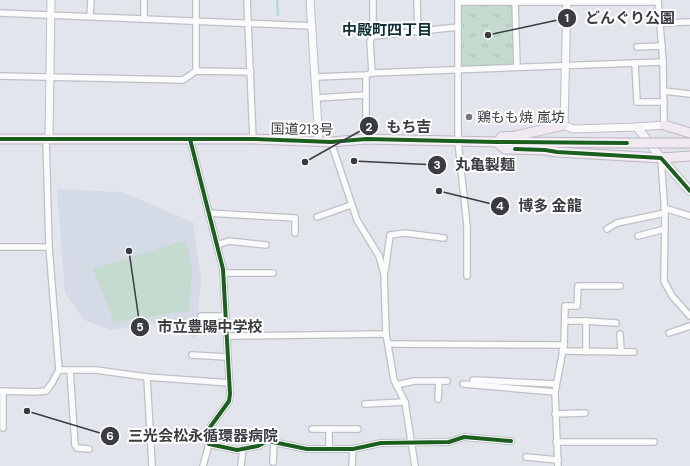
<svg xmlns="http://www.w3.org/2000/svg" width="690" height="466" font-family="'DM Sans','Noto Sans JP',sans-serif">
  <defs>
    <pattern id="park-tufts" width="24" height="20" patternUnits="userSpaceOnUse"><rect width="24" height="20" fill="#c5dbcf"/><path d="M3 7l-1-3M5 7V3M7 7l1-3M15 17l-1-3M17 17v-4M19 17l1-3" fill="none" stroke="#aabdb3"/></pattern>
  </defs>
  <rect width="100%" height="100%" fill="#e2e5ec"/>
  <path fill="#d5dae7" d="M57 189 122 192 193 222 201 279 196 338 178 333 168 322 111 330 84 320 65 293Z"/>
  <path fill="url(#park-tufts)" d="M465 4H510L514 9V62L510 66 465 67 461 63V9Z"/>
  <path fill="#c5dbcf" d="M186 240 192 269 189 311 114 322 93 269Z"/>
  <g fill="none" stroke-linecap="round" stroke-linejoin="round">
    <path stroke="#a6d8e3" stroke-width="2" d="M277 0 278 15"/>
    <g stroke="#bdc0c5" stroke-width="8">
      <g id="minor">
        <path d="M196 0V71"/>
        <path d="M247 0 253 139"/>
        <path d="M417 0 418 31"/>
        <path d="M458 0V141L467 226V276"/>
        <path d="M658 0 663 62 664 125"/>
        <path d="M515 1 517 67"/>
        <path d="M458 2H658"/>
        <path d="M0 13 312 26"/>
        <path d="M90 16 91 0"/>
        <path d="M144 19V0"/>
        <path d="M660 23 690 22"/>
        <path d="M373 36 458 27"/>
        <path d="M637 47 662 46"/>
        <path d="M635 63 637 102H664"/>
        <path d="M372 73 370 41 373 36V0"/>
        <path d="M366 75V139"/>
        <path d="M0 76 183 80 196 71 251 72"/>
        <path d="M316 77 366 75 372 73 663 62"/>
        <path d="M664 91 690 94"/>
        <path d="M317 98 365 95"/>
        <path d="M190 139 223 269 230 394 229 401 203 437 209 444 237 450 258 446 268 441 307 449H353L381 443 449 442 464 437 511 441"/>
        <path d="M331 142 357 220 379 256 384 274 386 334 394 380 405 402 415 466"/>
        <path d="M661 159 665 215 664 281 672 296 690 316"/>
        <path d="M664 208 690 216"/>
        <path d="M208 213 295 218V233"/>
        <path d="M317 217 351 205"/>
        <path d="M607 229 617 223 665 213"/>
        <path d="M638 236 665 229"/>
        <path d="M217 245 229 241 266 245"/>
        <path d="M0 247H49"/>
        <path d="M385 271 390 235 405 233 444 238"/>
        <path d="M223 273H273"/>
        <path d="M201 316H226"/>
        <path d="M565 321H585L616 323"/>
        <path d="M669 333 690 326"/>
        <path d="M620 334 621 352"/>
        <path d="M227 336 386 334"/>
        <path d="M388 344 564 345 555 392 558 466"/>
        <path d="M564 345 565 306H577L578 286H620"/>
        <path d="M562 351 634 352"/>
        <path d="M586 352V321"/>
        <path d="M192 355 227 357"/>
        <path d="M59 370H96L147 377 230 383"/>
        <path d="M70 370 75 445 77 448 89 449"/>
        <path d="M147 377 152 466"/>
        <path d="M473 380 556 384"/>
        <path d="M463 384 555 392"/>
        <path d="M396 385 414 381H447"/>
        <path d="M0 391 35 392 46 391 52 383 59 370 49 247 46 138"/>
        <path d="M3 391V428"/>
        <path d="M438 399 439 381"/>
        <path d="M365 404 405 402"/>
        <path d="M555 414 585 413"/>
        <path d="M312 429H329"/>
        <path d="M556 442H654"/>
        <path d="M329 449V429H358"/>
        <path d="M526 457 558 460"/>
        <path d="M273 462 274 442"/>
        <path d="M241 465 243 449"/>
        <path d="M203 466 209 444"/>
        <path d="M352 466 353 449"/>
      </g>
    </g>
    <g stroke="#bdc0c5" stroke-width="9">
      <g id="tertiary">
        <path d="M310 0 319 142"/>
        <path d="M567 0 564 125 573 129 637 127 664 125"/>
        <path d="M49 138 51 0"/>
      </g>
    </g>
    <g stroke="#bdc0c5" stroke-width="10">
      <path id="secondary" d="M637 127 661 158 690 191"/>
    </g>
    <g stroke="#beb6c3" stroke-width="11">
      <g id="trunk">
        <path d="M664 125 690 133"/>
        <path d="M501 137 515 136 564 125"/>
        <path d="M0 139H253L331 142 366 139 496 142 627 143"/>
        <path d="M496 142 505 149 545 150 557 152 661 158 690 156"/>
      </g>
    </g>
    <use href="#minor" stroke="#fbfbfc" stroke-width="5.5"/>
    <use href="#tertiary" stroke="#fbfbfc" stroke-width="7"/>
    <use href="#secondary" stroke="#f6f4f8" stroke-width="8"/>
    <use href="#trunk" stroke="#f0e9f2" stroke-width="9"/>
    <g stroke="#beb6c3" stroke-width="11" stroke-linecap="butt">
      <path id="trunk-bridge" d="M627 143H690"/>
    </g>
    <use href="#trunk-bridge" stroke="#f0e9f2" stroke-width="9"/>
    <g stroke="#fff" stroke-width="6">
      <g id="cycleway">
        <path d="M0 139H253L331 142 366 139 496 142 627 143"/>
        <path d="M190 139 223 269 230 394 229 401 203 437 209 444 237 450 258 446 268 441 307 449H353L381 443 449 442 464 437 511 441"/>
        <path d="M515 149 545 150 557 152 661 158 690 191"/>
      </g>
    </g>
    <use href="#cycleway" stroke="#1b5e20" stroke-width="4"/>
  </g>
  <circle fill="#75777d" stroke="#fff" stroke-width="1.5" cx="469" cy="117" r="4"/>
  <g text-anchor="middle" stroke-width="4" stroke-linejoin="round" paint-order="stroke">
    <g font-size="14" fill="#3a3c41" stroke="#fff" text-anchor="start">
      <text x="477" y="122">鶏もも焼 嵐坊</text>
    </g>
    <g font-size="14" fill="#3a3c41" stroke="#fff">
      <text transform="translate(302 129) rotate(1)" y="5">国道213号</text>
    </g>
    <g font-size="15" font-weight="bold" fill="#103038" stroke="#fff">
      <text x="387" y="35">中殿町四丁目</text>
    </g>
  </g>
  <path fill="none" stroke="#3a3c41" stroke-width="1.5" d="M488 35L567 18M305 162L369 126M354 161L437 165M439 191L500 206M129 251L140 327M27 411L110 436"/>
  <g fill="#3a3c41" stroke="#fff" stroke-width="1.5">
    <circle cx="488" cy="35" r="4"/>
    <circle cx="305" cy="162" r="4"/>
    <circle cx="354" cy="161" r="4"/>
    <circle cx="439" cy="191" r="4"/>
    <circle cx="129" cy="251" r="4"/>
    <circle cx="27" cy="411" r="4"/>
    <circle cx="567" cy="18" r="10"/>
    <circle cx="369" cy="126" r="10"/>
    <circle cx="437" cy="165" r="10"/>
    <circle cx="500" cy="206" r="10"/>
    <circle cx="140" cy="327" r="10"/>
    <circle cx="110" cy="436" r="10"/>
  </g>
  <g font-size="12" text-anchor="middle" font-weight="bold" fill="#fff">
    <text x="567" y="22">1</text>
    <text x="369" y="131">2</text>
    <text x="437" y="169">3</text>
    <text x="500" y="210">4</text>
    <text x="140" y="331">5</text>
    <text x="110" y="440">6</text>
  </g>
  <g font-size="15" text-anchor="middle" font-weight="bold" fill="#3a3c41" stroke="#fff" stroke-width="4" stroke-linejoin="round" paint-order="stroke">
    <text x="630" y="23">どんぐり公園</text>
    <text x="409" y="132">もち吉</text>
    <text x="485" y="170">丸亀製麺</text>
    <text x="550" y="211">博多 金龍</text>
    <text x="210" y="332">市立豊陽中学校</text>
    <text x="203" y="441">三光会松永循環器病院</text>
  </g>
</svg>
